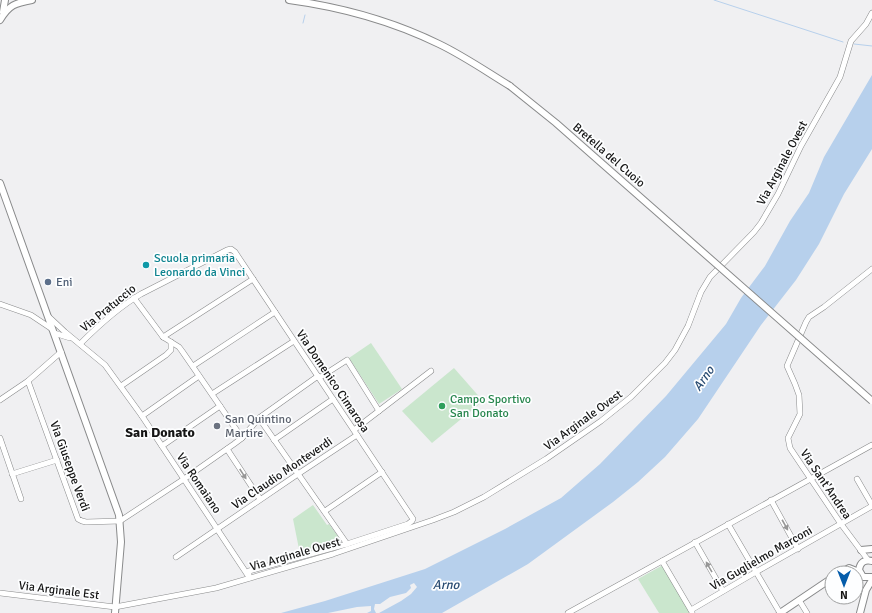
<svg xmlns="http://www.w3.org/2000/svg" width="872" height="613" font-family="Signika,sans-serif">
  <rect width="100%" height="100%" fill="#f0f0f2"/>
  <g fill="#cae6cd">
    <path d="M371 343 402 389 379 404 349 358Z"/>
    <path d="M454 368 483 401 432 443 402 411Z"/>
    <path d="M313 505 327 525 329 524 340 539 339 543 300 554 293 519Z"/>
    <path d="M663 565 691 613H659L638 579Z"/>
  </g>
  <path fill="#b7d0ec" d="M872 75V149L844 194 819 244 796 280 761 325 698 419 665 457 638 482 613 502 528 564 442 613H379L401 601 411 594 417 587 414 583 410 585 411 588 406 593 390 597 380 604H375L374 609 376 613H367L371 611V606L357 607 328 613H281L325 601 425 569 505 529 561 498 600 464 666 396 726 324 741 298 765 266 790 221 809 193 824 157Z"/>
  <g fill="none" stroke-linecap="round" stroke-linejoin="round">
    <g stroke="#b7d0ec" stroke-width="1">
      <path d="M714 0 843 42"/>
      <path d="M303 23 305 15"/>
      <path d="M854 44 872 46"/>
    </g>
    <g stroke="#898a8b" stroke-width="6">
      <g id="minor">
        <path d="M134 298 163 337 179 347 182 351 242 438"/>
        <path d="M0 304 31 315 52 329"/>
        <path d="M49 317 65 332 105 365 142 416 249 577"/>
        <path d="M54 333 70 338"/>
        <path d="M163 337 253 279"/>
        <path d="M80 344C98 326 119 307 141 294L227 250 231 249 235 252 413 519 412 521 408 524 347 544 249 571V578"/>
        <path d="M193 366 275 312"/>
        <path d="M319 378 347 360 379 411"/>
        <path d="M28 381 78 519 82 521 86 522 120 521 184 479 234 444 242 438 259 418 318 376"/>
        <path d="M121 386 166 355 171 350V342"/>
        <path d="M212 394 294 341"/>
        <path d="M0 400 28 381 61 352"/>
        <path d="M142 416 199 376"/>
        <path d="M259 418 347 544"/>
        <path d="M354 430 431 371"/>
        <path d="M0 438 21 499"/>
        <path d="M274 440 333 399"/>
        <path d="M162 446 220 406"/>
        <path d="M227 449 260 499"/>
        <path d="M12 474 57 460"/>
        <path d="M857 479 872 505"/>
        <path d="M771 500 798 549"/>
        <path d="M325 511 382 472"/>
        <path d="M728 524 780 613"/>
        <path d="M695 542 723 591"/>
        <path d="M176 557 298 474 357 435"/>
        <path d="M868 560 841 524 790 448 788 438 800 414 799 395 795 384 787 366 806 322 809 317 824 307 872 269"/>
        <path d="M662 561 692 612"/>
        <path d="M0 593 115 607 216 588 333 554 433 520 454 512 484 497 546 459 601 421 631 397 665 363 675 350 688 326 701 292 710 277 754 232 761 223 778 194 801 146 840 77 851 41 866 24 872 13"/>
        <path d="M799 600 807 613"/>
        <path d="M691 610 756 572 872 506"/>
        <path d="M568 613 872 445"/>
      </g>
    </g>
    <g stroke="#898a8b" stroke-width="8">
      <g id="major">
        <path d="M289 0C341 7 392 21 439 44 464 56 487 72 510 86"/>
        <path d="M3 12 5 0"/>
        <path d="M0 20C9 5 15 3 32 0"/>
        <path d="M0 183 119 515 121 542 115 613"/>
        <path d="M861 550 872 549"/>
        <path d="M872 561C865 559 860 562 859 570L863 577H872"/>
        <path d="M840 573 849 568 859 572"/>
        <path d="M780 613 832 578"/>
        <path d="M860 613 866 590 872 580"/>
      </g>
    </g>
    <use href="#minor" stroke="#fff" stroke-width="5"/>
    <use href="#major" stroke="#fff" stroke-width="6"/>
    <g stroke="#898a8b" stroke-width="8" stroke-linecap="butt">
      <path id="major-bridge" d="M510 86 556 123 872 401"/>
    </g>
    <use href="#major-bridge" stroke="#fff" stroke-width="6"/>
  </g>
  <defs><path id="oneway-solid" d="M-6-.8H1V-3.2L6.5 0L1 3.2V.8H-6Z"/></defs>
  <g fill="#969696">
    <use href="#oneway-solid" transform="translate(243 474) rotate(57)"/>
    <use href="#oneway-solid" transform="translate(785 525) rotate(61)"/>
    <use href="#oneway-solid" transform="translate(709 567) rotate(-120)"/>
  </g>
  <circle fill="#0f9aa8" stroke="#fdfeff" stroke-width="1.5" cx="146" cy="265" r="4"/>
  <circle fill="#5c6f8a" stroke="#fdfeff" stroke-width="1.5" cx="48" cy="282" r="4"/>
  <circle fill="#2e9e5b" stroke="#fdfeff" stroke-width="1.5" cx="442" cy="406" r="4"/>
  <circle fill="#6b7280" stroke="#fdfeff" stroke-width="1.5" cx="217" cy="426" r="4"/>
  <g text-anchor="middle" stroke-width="3.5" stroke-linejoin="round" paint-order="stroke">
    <g font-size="12" fill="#151515" stroke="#fdfeff">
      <text transform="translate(609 155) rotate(41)" y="4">Bretella del Cuoio</text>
      <text transform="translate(782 163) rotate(-62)" y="4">Via Arginale Ovest</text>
      <text transform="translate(108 308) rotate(-39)" y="4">Via Pratuccio</text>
      <text transform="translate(333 381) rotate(56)" y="4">Via Domenico Cimarosa</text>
      <text transform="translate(583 420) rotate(-36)" y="4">Via Arginale Ovest</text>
      <text transform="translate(70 466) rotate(70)" y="4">Via Giuseppe Verdi</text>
      <text transform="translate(282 473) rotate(-34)" y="4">Via Claudio Monteverdi</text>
      <text transform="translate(199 483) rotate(56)" y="4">Via Romaiano</text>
      <text transform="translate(826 484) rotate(56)" y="4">Via Sant'Andrea</text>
      <text transform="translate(295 554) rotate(-16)" y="4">Via Arginale Ovest</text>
      <text transform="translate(761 558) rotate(-30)" y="4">Via Guglielmo Marconi</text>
      <text transform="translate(59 590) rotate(7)" y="4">Via Arginale Est</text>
    </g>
    <g font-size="12" fill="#0d838f" stroke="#fdfeff" text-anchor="start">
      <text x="154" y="262">Scuola primaria<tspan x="154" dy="14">Leonardo da Vinci</tspan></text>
    </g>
    <g font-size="12" fill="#4e5e75" stroke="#fdfeff" text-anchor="start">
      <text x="56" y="286">Eni</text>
    </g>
    <g font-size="12" fill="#27864d" stroke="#fdfeff" text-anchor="start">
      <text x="450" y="403">Campo Sportivo<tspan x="450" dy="14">San Donato</tspan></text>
    </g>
    <g font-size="12" fill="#5b616d" stroke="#fdfeff" text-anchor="start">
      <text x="225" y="423">San Quintino<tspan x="225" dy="14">Martire</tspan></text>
    </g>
    <g font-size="13" font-style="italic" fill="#284b72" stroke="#fdfeff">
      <text transform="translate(703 378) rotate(-55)" y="5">Arno</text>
      <text x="446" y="589">Arno</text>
    </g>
    <g font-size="14" font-weight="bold" fill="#151515" stroke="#fdfeff">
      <text x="160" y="437">San Donato</text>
    </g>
  </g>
  <g transform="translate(844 585) rotate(180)"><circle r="19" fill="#fdfeff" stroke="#a0a1a1"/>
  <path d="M0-3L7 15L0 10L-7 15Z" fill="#045caa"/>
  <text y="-6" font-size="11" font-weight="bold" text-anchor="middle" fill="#151515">N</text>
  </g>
</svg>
